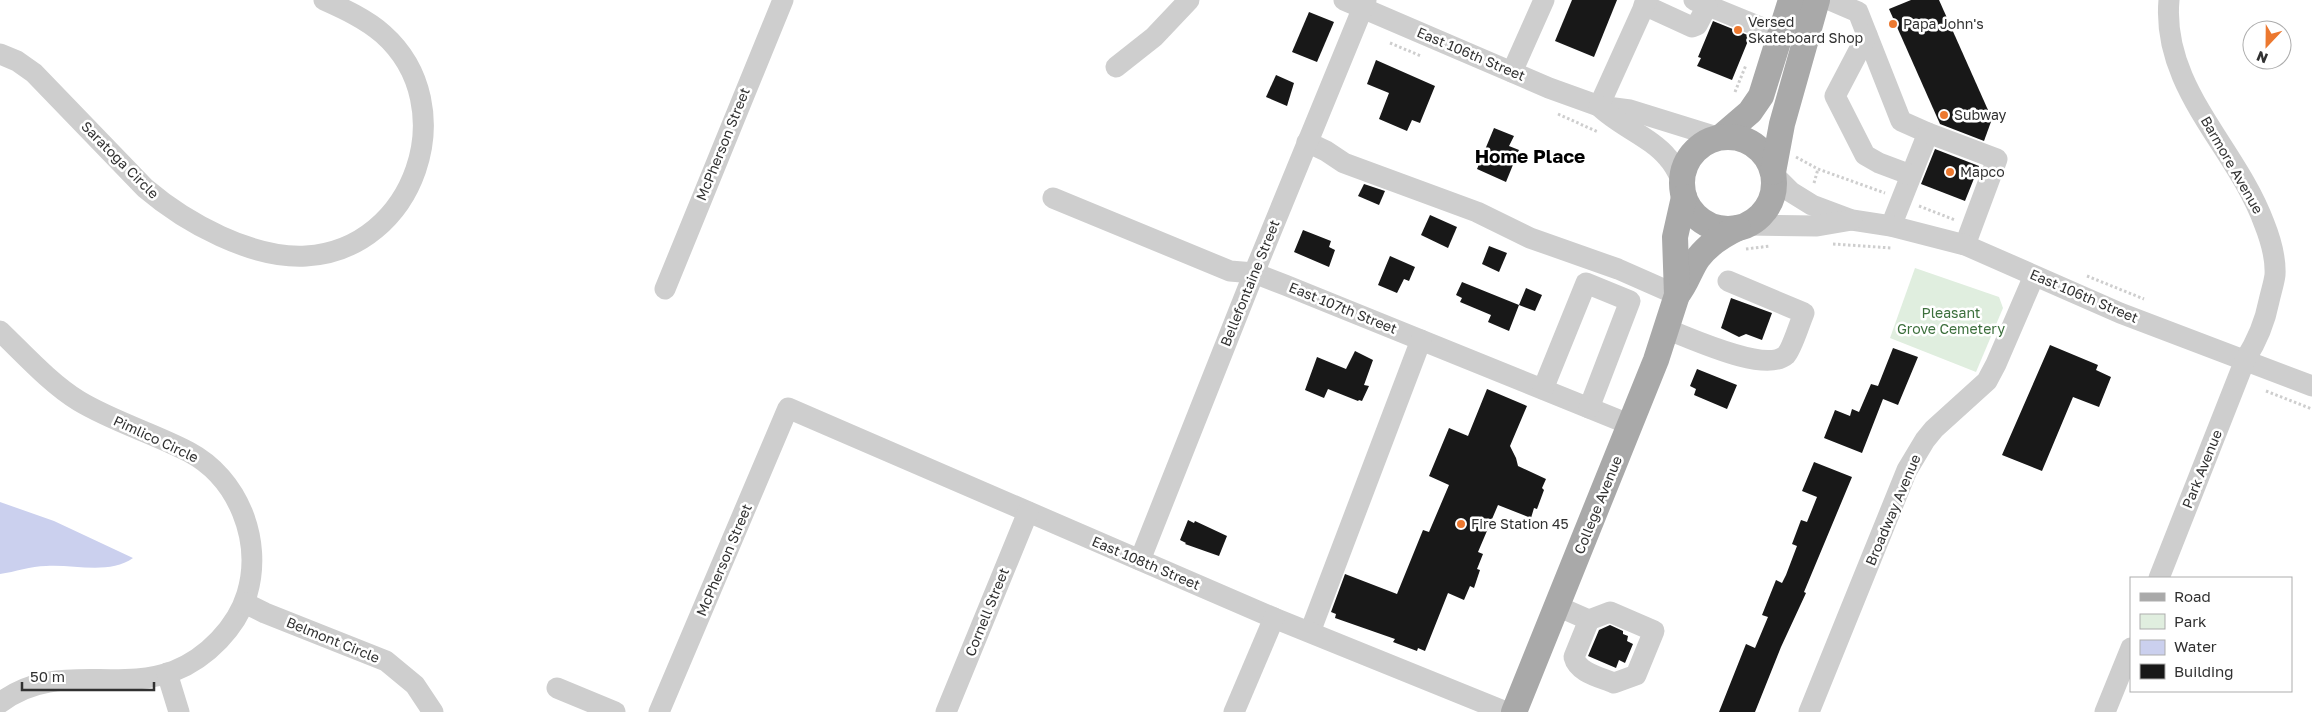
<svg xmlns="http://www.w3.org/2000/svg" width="2312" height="712" font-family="'Golos Text',sans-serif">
  <rect width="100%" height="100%" fill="#fff"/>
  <path fill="#e0eedf" d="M1915 268 1999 297 2003 308 1976 372 1890 338Z"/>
  <path fill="#cbd0ee" d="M0 502 54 521 133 558C109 575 74 564 46 566 31 566 15 572 0 574Z"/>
  <g fill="#181818">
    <path d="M1572 0H1617L1594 57 1555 41Z"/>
    <path d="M1911 0H1939L1992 119 1984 141 1940 124 1889 9Z"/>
    <path d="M1309 12 1334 22 1317 62 1292 52Z"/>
    <path d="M1713 21 1750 36 1732 80 1697 66 1701 58 1698 57Z"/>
    <path d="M1376 60 1435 86 1420 123 1412 120 1407 131 1379 119 1389 93 1367 84Z"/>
    <path d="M1276 75 1294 83 1287 106 1266 97Z"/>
    <path d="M1494 128 1514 136 1509 146 1519 150 1506 182 1477 169Z"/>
    <path d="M1935 149 1979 166 1965 201 1921 184Z"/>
    <path d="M1364 184 1385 191 1379 205 1358 196Z"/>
    <path d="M1430 215 1457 227 1448 248 1421 235Z"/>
    <path d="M1303 230 1331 241 1329 247 1335 250 1329 267 1294 252Z"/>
    <path d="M1489 246 1507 253 1499 272 1482 264Z"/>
    <path d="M1390 256 1415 267 1409 281 1404 279 1397 293 1378 285Z"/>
    <path d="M1462 282 1519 305 1526 288 1542 295 1535 311 1519 305 1509 331 1488 322 1491 315 1460 302 1462 298 1456 295Z"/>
    <path d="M1731 298 1772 313 1762 340 1746 334 1739 337 1721 328Z"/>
    <path d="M2050 345 2098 365 2096 370 2111 377 2099 407 2073 397 2042 471 2002 455Z"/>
    <path d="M1893 348 1918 357 1898 405 1883 399 1862 453 1824 438 1835 410 1850 416 1852 409 1859 412 1871 384 1878 386Z"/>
    <path d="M1355 351 1373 360 1364 385 1369 386 1362 401 1359 400 1358 401 1328 389 1324 398 1305 390 1317 357 1346 369Z"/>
    <path d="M1697 369 1737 385 1727 409 1694 395 1696 389 1690 386Z"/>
    <path d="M1487 389 1527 406 1510 446 1516 458 1518 466 1546 479 1542 488 1544 490 1537 509 1534 508 1531 518 1498 505 1478 552 1483 554 1477 569 1480 570 1474 588 1470 586 1464 600 1448 593 1425 651 1418 648 1417 651 1393 642 1395 639 1335 618 1336 614 1331 612 1345 574 1397 594 1423 530 1429 532 1449 485 1429 476 1449 428 1468 436Z"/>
    <path d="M1814 462 1852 477 1804 592 1806 593 1781 647 1755 712H1719L1746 644 1755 648 1768 617 1762 615 1776 580 1782 583 1786 575 1797 546 1792 544 1801 520 1807 522 1817 497 1802 491Z"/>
    <path d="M1188 520 1194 523 1195 521 1227 536 1219 556 1185 544 1186 543 1180 540Z"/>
    <path d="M1610 625 1623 631V634L1628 636 1627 641 1633 644 1625 663 1619 660 1616 668 1588 656 1599 630Z"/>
  </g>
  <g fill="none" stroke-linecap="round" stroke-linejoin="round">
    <g stroke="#cecece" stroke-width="3" stroke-dasharray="2.5 2.5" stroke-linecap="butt">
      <path d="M1390 43 1421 56"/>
      <path d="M1735 92 1746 65"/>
      <path d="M1558 114 1598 132"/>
      <path d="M1796 157 1818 169 1885 193"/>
      <path d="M1814 183 1818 169"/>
      <path d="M1919 206 1955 220"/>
      <path d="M1833 244 1892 248"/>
      <path d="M1746 249 1770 246"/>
      <path d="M2087 276 2144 299"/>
      <path d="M2266 391 2312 409"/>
    </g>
    <g stroke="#cecece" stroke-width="21">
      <path d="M1344 0 1549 88 1599 106 1630 110 1717 137"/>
      <path d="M1694 0 1780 35"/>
      <path d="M1830 0 1858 12 1901 121 1928 133 1891 226"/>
      <path d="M1644 5 1692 27 1697 25 1707 6"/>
      <path d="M1867 35 1835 96 1865 155 1879 163 1911 175"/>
      <path d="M0 54 17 61 34 73 145 188C186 223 252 259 306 256 415 250 464 106 383 34 366 19 344 9 324 0"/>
      <path d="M1116 67 1154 37 1189 0"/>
      <path d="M1512 72 1544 0"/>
      <path d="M1599 106 1647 0"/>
      <path d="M1599 106C1619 126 1651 137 1668 158 1674 164 1678 173 1682 181"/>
      <path d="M1928 133 1997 159 1965 245"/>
      <path d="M1307 142 1326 151 1344 163 1477 212 1530 238 1618 269 1677 295"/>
      <path d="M1774 175 1791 192 1812 205 1852 220 1891 226 1965 245 2120 313 2312 386"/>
      <path d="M1053 198 1230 271 1254 273 1285 285 1631 425"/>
      <path d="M1746 225 1817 226 1852 220"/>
      <path d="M665 289 783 0"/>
      <path d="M1666 329C1689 337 1765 374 1786 355 1792 349 1800 322 1804 313L1728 281"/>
      <path d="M0 331C25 355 50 383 79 401 114 422 153 433 189 452 238 478 263 540 247 594 237 627 207 658 174 671 116 693 54 661 0 703"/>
      <path d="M1543 389 1586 283 1630 301 1589 408"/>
      <path d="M1140 560 1254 273 1366 0"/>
      <path d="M2159 578 2245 360C2257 341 2265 322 2269 301 2271 292 2274 283 2275 275 2276 257 2270 238 2264 223 2236 147 2161 87 2169 0"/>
      <path d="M245 603 265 613 386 661 415 685 433 712"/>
      <path d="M1557 606 1589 620"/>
      <path d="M1610 612 1654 631 1636 675 1614 683C1600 677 1578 673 1574 657L1589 620Z"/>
      <path d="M1310 632 1421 340"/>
      <path d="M167 673 179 712"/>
      <path d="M557 688 615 712"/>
      <path d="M659 712 788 408 1274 618 1506 712"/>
      <path d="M946 712 1028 512"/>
      <path d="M1234 712 1274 618"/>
      <path d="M1809 712 1907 470 1925 440 1934 429 1987 381 1996 364 2034 276"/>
      <path d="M2105 712 2131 648"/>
    </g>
    <g stroke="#a9a9a9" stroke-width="26">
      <path d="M1722 136 1750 112 1761 96 1791 0"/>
      <circle cx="1728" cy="183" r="46"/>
      <path d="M1773 172 1782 124 1817 0"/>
      <path d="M1677 295C1687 283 1690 269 1698 258 1708 245 1723 235 1738 228"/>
      <path d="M1514 712 1656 360 1677 295 1675 237 1684 197"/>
    </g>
  </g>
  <g fill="#ec782f" stroke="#fff" stroke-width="2">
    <circle cx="1893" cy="24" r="5"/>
    <circle cx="1738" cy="30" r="5"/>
    <circle cx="1944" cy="115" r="5"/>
    <circle cx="1950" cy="172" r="5"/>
    <circle cx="1461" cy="524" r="5"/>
  </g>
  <g text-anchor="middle" stroke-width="5" stroke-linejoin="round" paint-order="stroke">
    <g font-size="14" fill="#313131" stroke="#fff" text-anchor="start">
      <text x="1748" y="27">Versed<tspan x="1748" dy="16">Skateboard Shop</tspan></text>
      <text x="1903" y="29">Papa John's</text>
      <text x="1954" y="120">Subway</text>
      <text x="1960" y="177">Mapco</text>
      <text x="1471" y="529">Fire Station 45</text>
    </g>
    <g font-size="14" fill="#313131" stroke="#fff">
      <text transform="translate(1471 54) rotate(23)" y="5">East 106th Street</text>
      <text transform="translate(723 144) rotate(-68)" y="5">McPherson Street</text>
      <text transform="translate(120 160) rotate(45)" y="5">Saratoga Circle</text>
      <text transform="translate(2232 165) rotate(60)" y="5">Barmore Avenue</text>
      <text transform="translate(1250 283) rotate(-68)" y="5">Bellefontaine Street</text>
      <text transform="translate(2084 296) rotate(23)" y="5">East 106th Street</text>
      <text transform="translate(1343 308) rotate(22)" y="5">East 107th Street</text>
      <text transform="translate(156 439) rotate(25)" y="5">Pimlico Circle</text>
      <text transform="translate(2202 469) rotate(-68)" y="5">Park Avenue</text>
      <text transform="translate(1598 505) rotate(-68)" y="5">College Avenue</text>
      <text transform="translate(1893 510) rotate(-67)" y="5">Broadway Avenue</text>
      <text transform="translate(724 560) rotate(-67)" y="5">McPherson Street</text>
      <text transform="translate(1146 563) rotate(23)" y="5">East 108th Street</text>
      <text transform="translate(987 612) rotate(-68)" y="5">Cornell Street</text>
      <text transform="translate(333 640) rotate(22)" y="5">Belmont Circle</text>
    </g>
    <g font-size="14" fill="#3c6f3c" stroke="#fff">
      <text x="1951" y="318">Pleasant<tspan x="1951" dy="16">Grove Cemetery</tspan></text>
    </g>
    <g font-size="19" font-weight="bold" fill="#000" stroke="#fff">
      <text x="1530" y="163">Home Place</text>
    </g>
  </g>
  <rect x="2130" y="577" width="162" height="115" fill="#ffffff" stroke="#adadad"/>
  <rect x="2140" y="593" width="25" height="8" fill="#a9a9a9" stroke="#adadad"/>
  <text x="2174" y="602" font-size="15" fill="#313131">Road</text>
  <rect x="2140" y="614" width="25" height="15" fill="#e0eedf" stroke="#adadad"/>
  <text x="2174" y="627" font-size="15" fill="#313131">Park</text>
  <rect x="2140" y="640" width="25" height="15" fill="#cbd0ee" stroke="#adadad"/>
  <text x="2174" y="652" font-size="15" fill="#313131">Water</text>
  <rect x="2140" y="664" width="25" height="15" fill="#181818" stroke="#adadad"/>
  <text x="2174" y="677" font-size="15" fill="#313131">Building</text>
  <g transform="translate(2267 45) rotate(202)"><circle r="24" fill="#ffffff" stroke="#adadad"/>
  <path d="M0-4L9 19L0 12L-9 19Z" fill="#ec782f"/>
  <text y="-8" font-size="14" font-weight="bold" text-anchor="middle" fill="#313131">N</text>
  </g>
  <path d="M22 682v8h132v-8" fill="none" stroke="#313131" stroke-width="2.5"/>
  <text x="30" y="682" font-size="15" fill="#313131" stroke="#ffffff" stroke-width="4" paint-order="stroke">50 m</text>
</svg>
